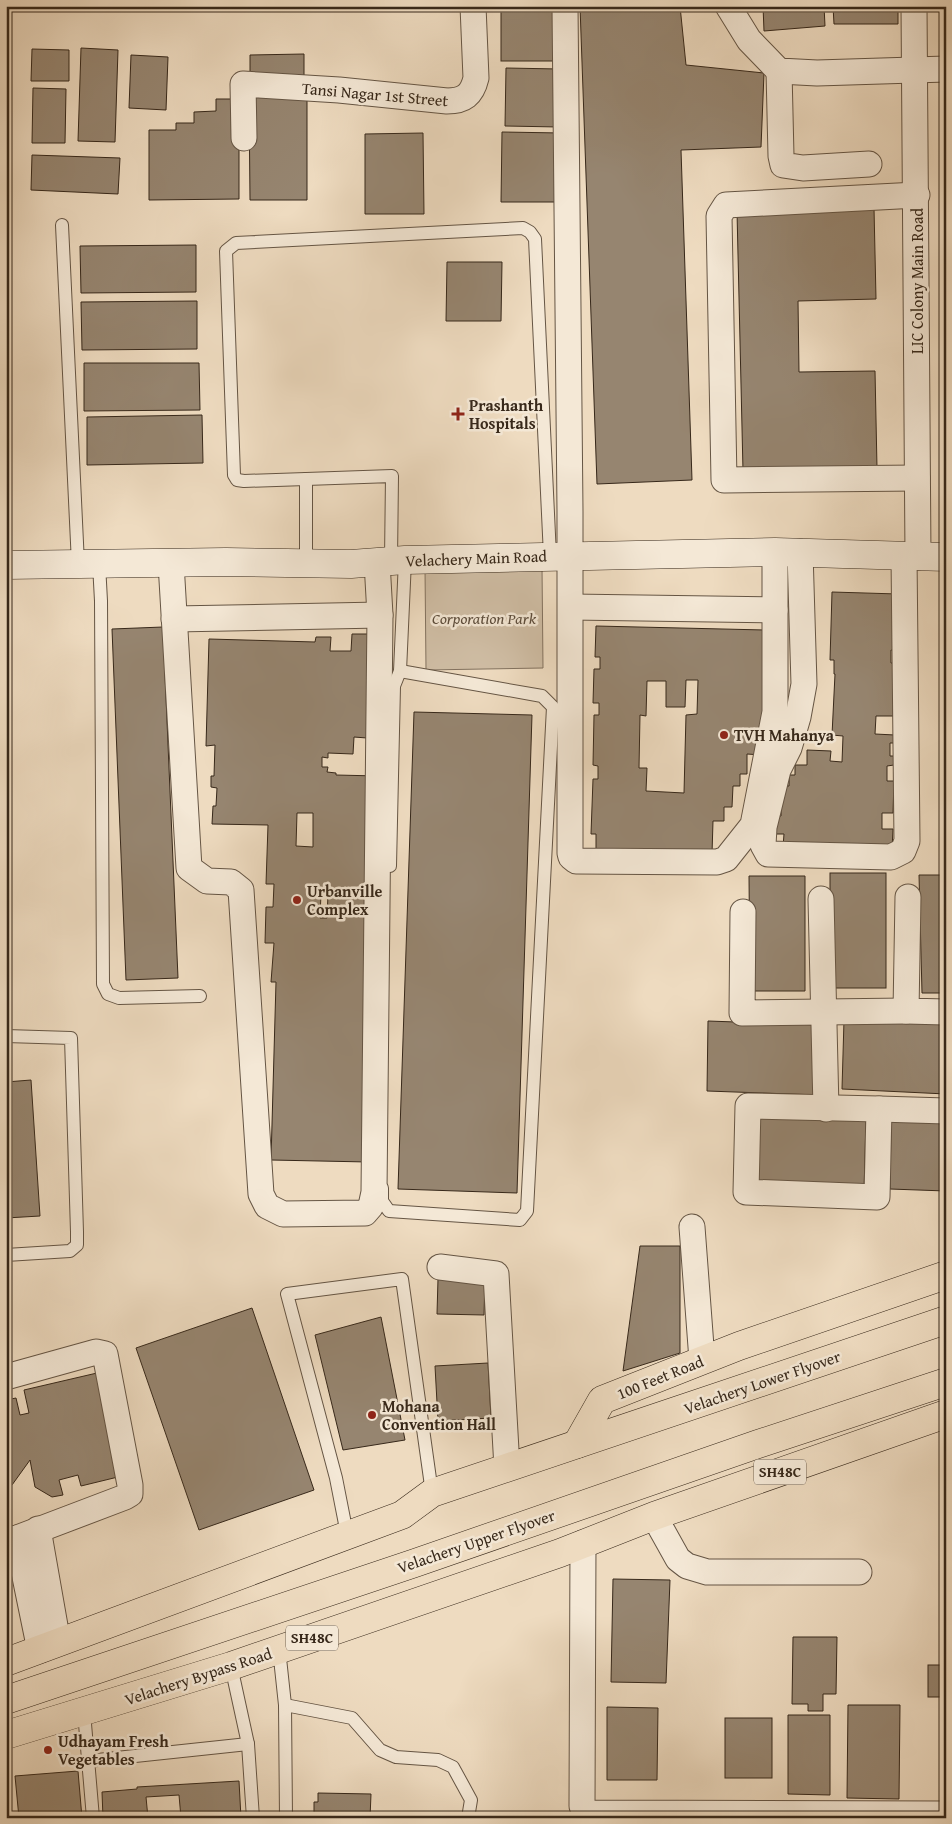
<svg xmlns="http://www.w3.org/2000/svg" width="952" height="1824" font-family="'Gentium Book Plus',serif">
  <rect width="100%" height="100%" fill="#eedbc0"/>
  <filter id="stains"><feTurbulence type="fractalNoise" baseFrequency=".004" numOctaves="4"/><feColorMatrix values="0 0 0 0 .2 0 0 0 0 .09 0 0 0 0 .02 0 0 0 .5 -.17"/></filter>
  <radialGradient id="worn" r=".72"><stop offset=".6" stop-color="#630" stop-opacity="0"/><stop offset="1" stop-color="#630" stop-opacity=".3"/></radialGradient>
  <path fill="#cfbda4" stroke="#83725f" d="M542 567 543 668 426 670 425 569Z"/>
  <g fill="#968570" stroke="#37281a" fill-rule="evenodd">
    <rect x="501" y="6" width="53" height="55"/>
    <path d="M580 6H680L686 65 764 73 761 147 681 150 692 480 597 484Z"/>
    <path d="M763 6H824L825 26 764 31Z"/>
    <path d="M833 6H898V24H834Z"/>
    <path d="M81 48 118 50 115 142 78 141Z"/>
    <path d="M32 49 69 50V81H31Z"/>
    <path d="M304 54V80L250 81V55Z"/>
    <path d="M131 55 168 57 166 110 129 108Z"/>
    <path d="M506 68 559 69V127L505 126Z"/>
    <path d="M33 88 66 89 65 143H32Z"/>
    <path d="M249 94H307V200H250Z"/>
    <path d="M216 99H239V199L149 200V130H176V123H194V112L216 111Z"/>
    <path d="M502 132 561 133 560 202H501Z"/>
    <path d="M423 133 424 214H365V134Z"/>
    <path d="M32 155 120 158 118 194 31 190Z"/>
    <path d="M874 208 876 299 798 301 799 372 875 371 877 468 743 471 737 211Z"/>
    <path d="M196 245V292L81 293 80 246Z"/>
    <path d="M447 262H502L501 321H446Z"/>
    <path d="M197 301V349L82 350 81 302Z"/>
    <path d="M84 363H199L200 410 84 411Z"/>
    <path d="M202 415 203 463 87 465V417Z"/>
    <path d="M832 592 898 594 897 651 891 650V663H897L896 716H876L875 734 895 735V743H890V756H895L894 765 887 766V781H894L893 813H882V829H893L892 850 783 847 784 834H775V816H781V794L785 786H789V775H795V765H807V750L831 751 830 761 842 762 843 736 832 735 835 674H834V660H830Z"/>
    <path d="M596 626 765 630 762 755 747 754V774H740V786H733L732 807H724V821H713L712 854 596 851V834H591L593 779H598V766L593 765 594 715H599V703H593L594 669H600V657H595ZM686 680H698L697 714 686 715 684 793 646 791 647 768H639L640 715 646 716 647 681H666V707H685Z"/>
    <path d="M163 627 178 978 126 980 112 629Z"/>
    <path d="M352 634H377L367 738 354 737 353 754 328 753V758L322 757V767H328L327 772 336 773V775L378 776 368 1162 271 1160 276 982H271L274 943H265L266 907H273L274 884H266L268 825 212 824 213 806H216L217 788 211 787V776H214L215 745 206 746 209 639 315 642 316 637H331L330 651H351ZM297 813H313V847L296 846ZM321 893 328 894 327 918H320Z"/>
    <path d="M414 712 532 715 517 1193 398 1189Z"/>
    <rect x="830" y="873" width="56" height="115"/>
    <path d="M919 875H946V993H922Z"/>
    <path d="M749 876H805V991H750Z"/>
    <path d="M844 1020 946 1024V1094L842 1089Z"/>
    <path d="M708 1021 819 1025 818 1095 707 1091Z"/>
    <path d="M31 1080 40 1216 6 1218V1082Z"/>
    <path d="M755 1116 866 1120 864 1191 754 1185Z"/>
    <path d="M891 1119 946 1121V1191L890 1189Z"/>
    <path d="M640 1246H680V1353L623 1371Z"/>
    <path d="M438 1279 485 1280 484 1315 437 1314Z"/>
    <path d="M252 1308 314 1490 199 1530 136 1348Z"/>
    <path d="M381 1317 405 1440 343 1450 315 1335Z"/>
    <path d="M488 1363 491 1418 438 1421 435 1366Z"/>
    <path d="M97 1373 122 1476 81 1486 78 1475 59 1480 63 1495 52 1497 35 1487 30 1460 12 1485 6 1482V1400L16 1398 20 1415 29 1413 24 1390Z"/>
    <path d="M613 1579 670 1580 666 1683 611 1682Z"/>
    <path d="M793 1637H837L836 1694H823V1711H808V1704H792Z"/>
    <rect x="928" y="1665" width="18" height="32"/>
    <path d="M848 1705H900L899 1799 847 1798Z"/>
    <path d="M607 1707 658 1708 657 1780H607Z"/>
    <path d="M788 1715H830V1795L788 1794Z"/>
    <rect x="725" y="1718" width="47" height="60"/>
    <path d="M78 1771 82 1818H19L15 1776Z"/>
    <path d="M239 1781 241 1818H181L179 1795 146 1797 148 1818H103L102 1792 137 1789V1787Z"/>
    <path d="M318 1793 371 1794 370 1818H314V1802H318Z"/>
  </g>
  <g fill="none" stroke-linecap="round" stroke-linejoin="round">
    <g stroke="#655544" stroke-width="14">
      <g id="service">
        <path d="M62 225 78 564"/>
        <path d="M306 479 392 476 391 560"/>
        <path d="M306 563V479L244 481 237 480 234 475 226 251 236 243 523 228 530 232 535 239 550 556"/>
        <path d="M99 564 101 601 103 984 108 994 119 998 200 996"/>
        <path d="M390 866 394 686 400 671 405 560"/>
        <path d="M6 1036 71 1038 77 1232V1245L70 1251 6 1255"/>
        <path d="M382 1188V1201L389 1211 520 1220 527 1211 553 707 542 696 400 671"/>
        <path d="M347 1534 336 1478 287 1294 402 1279 432 1493"/>
        <path d="M279 1649 285 1705 286 1818"/>
        <path d="M231 1666 248 1744 253 1818"/>
        <path d="M285 1705 352 1718 380 1750 396 1757 438 1760 453 1767 471 1800 468 1818"/>
        <path d="M84 1712 93 1818"/>
        <path d="M88 1761 248 1744"/>
      </g>
    </g>
    <g stroke="#655544" stroke-width="27">
      <g id="minor">
        <path d="M565 6 570 511V853L571 857 576 861 717 862 726 859 753 825 775 712V552"/>
        <path d="M728 6 749 40 779 71 817 73 946 69"/>
        <path d="M914 6 918 557"/>
        <path d="M779 71 781 156 783 165 803 168 869 164"/>
        <path d="M244 138 243 84 339 90 447 101C464 101 472 95 476 78L473 6"/>
        <path d="M917 195 726 205 719 216 724 480 917 478"/>
        <path d="M800 552 804 684 798 717 789 748 778 770 764 827 763 845 768 854 891 857 903 851 907 841 904 556"/>
        <path d="M171 563 189 868 207 881 231 882 241 890 261 1194 267 1206 283 1214 365 1213 371 1206 374 1192 380 615 377 562"/>
        <path d="M571 607 775 610"/>
        <path d="M174 619 380 615"/>
        <path d="M908 897 906 1011 946 1012"/>
        <path d="M821 899 826 1109"/>
        <path d="M743 912 742 1013 906 1011"/>
        <path d="M748 1106 879 1109 877 1197 746 1192Z"/>
        <path d="M879 1109 946 1111"/>
        <path d="M692 1227 702 1360"/>
        <path d="M440 1267 496 1274 507 1468"/>
        <path d="M6 1377 96 1352 105 1354 130 1485V1494L125 1497 17 1538"/>
        <path d="M654 1516 678 1559 687 1566 707 1572H859"/>
        <path d="M38 1529 58 1643"/>
        <path d="M6 1542 17 1538 40 1650"/>
        <path d="M583 1543 582 1806 584 1811 592 1813 946 1814"/>
      </g>
    </g>
    <g stroke="#37281a" stroke-width="29">
      <path id="secondary" d="M6 565 226 562 351 564 405 560 775 552 946 557"/>
    </g>
    <g stroke="#37281a" stroke-width="29">
      <g id="primary">
        <path d="M577 1444 602 1400 739 1346 946 1275"/>
        <path d="M6 1662 402 1515 432 1493 946 1320"/>
        <path d="M6 1700 415 1563 758 1444 946 1382"/>
        <path d="M6 1735 231 1666 560 1553 654 1516 946 1414"/>
      </g>
    </g>
    <use href="#service" stroke="#f4e8d6" stroke-width="12"/>
    <use href="#minor" stroke="#f4e8d6" stroke-width="25"/>
    <use href="#secondary" stroke="#f4e8d6" stroke-width="28"/>
    <use href="#primary" stroke="#eedbc0" stroke-width="28"/>
  </g>
  <g fill="#8f2418" stroke="#f4e8d6" stroke-width="2">
    <path d="M455.5 406.5h5v5h5v5h-5v5h-5v-5h-5v-5h5z"/>
    <circle cx="724" cy="735" r="5"/>
    <circle cx="297" cy="900" r="5"/>
    <circle cx="372" cy="1415" r="5"/>
    <circle cx="48" cy="1750" r="5"/>
  </g>
  <g text-anchor="middle" stroke-width="5" stroke-linejoin="round" paint-order="stroke">
    <g fill="#f4e8d6" stroke="#706252" stroke-width="1">
      <rect x="754" y="1459.5" width="52" height="25" rx="4"/>
      <rect x="286" y="1625.5" width="52" height="25" rx="4"/>
    </g>
    <g font-size="15" font-weight="bold" fill="#37281a">
      <text x="780" y="1477">SH48C</text>
      <text x="312" y="1643">SH48C</text>
    </g>
    <g font-size="16" fill="#37281a" stroke="#f4e8d6">
      <text transform="translate(375 94) rotate(5)" y="6">Tansi Nagar 1st Street</text>
      <text transform="translate(917 281) rotate(-90)" y="6">LIC Colony Main Road</text>
      <text transform="translate(476 558) rotate(-2)" y="6">Velachery Main Road</text>
      <text transform="translate(660 1377) rotate(-22)" y="6">100 Feet Road</text>
      <text transform="translate(762 1382) rotate(-19)" y="6">Velachery Lower Flyover</text>
      <text transform="translate(476 1541) rotate(-19)" y="6">Velachery Upper Flyover</text>
      <text transform="translate(198 1676) rotate(-18)" y="6">Velachery Bypass Road</text>
    </g>
    <g font-size="16" font-weight="bold" fill="#37281a" stroke="#f4e8d6" text-anchor="start">
      <text x="469" y="411">Prashanth<tspan x="469" dy="18">Hospitals</tspan></text>
      <text x="734" y="741">TVH Mahanya</text>
      <text x="307" y="897">Urbanville<tspan x="307" dy="18">Complex</tspan></text>
      <text x="382" y="1412">Mohana<tspan x="382" dy="18">Convention Hall</tspan></text>
      <text x="58" y="1747">Udhayam Fresh<tspan x="58" dy="18">Vegetables</tspan></text>
    </g>
    <g font-size="16" font-style="italic" fill="#5d4d3c" stroke="#f4e8d6">
      <text x="484" y="624">Corporation Park</text>
    </g>
  </g>
  <rect width="952" height="1824" fill="none" stroke="#eedbc0" stroke-width="25"/>
  <rect x="8" y="8" width="937" height="1809" fill="none" stroke="#37281a" stroke-width="2.5"/>
  <rect x="12" y="12" width="927" height="1799" fill="none" stroke="#37281a"/>
  <rect width="100%" height="100%" filter="url(#stains)"/>
  <rect width="100%" height="100%" fill="url(#worn)"/>
</svg>
